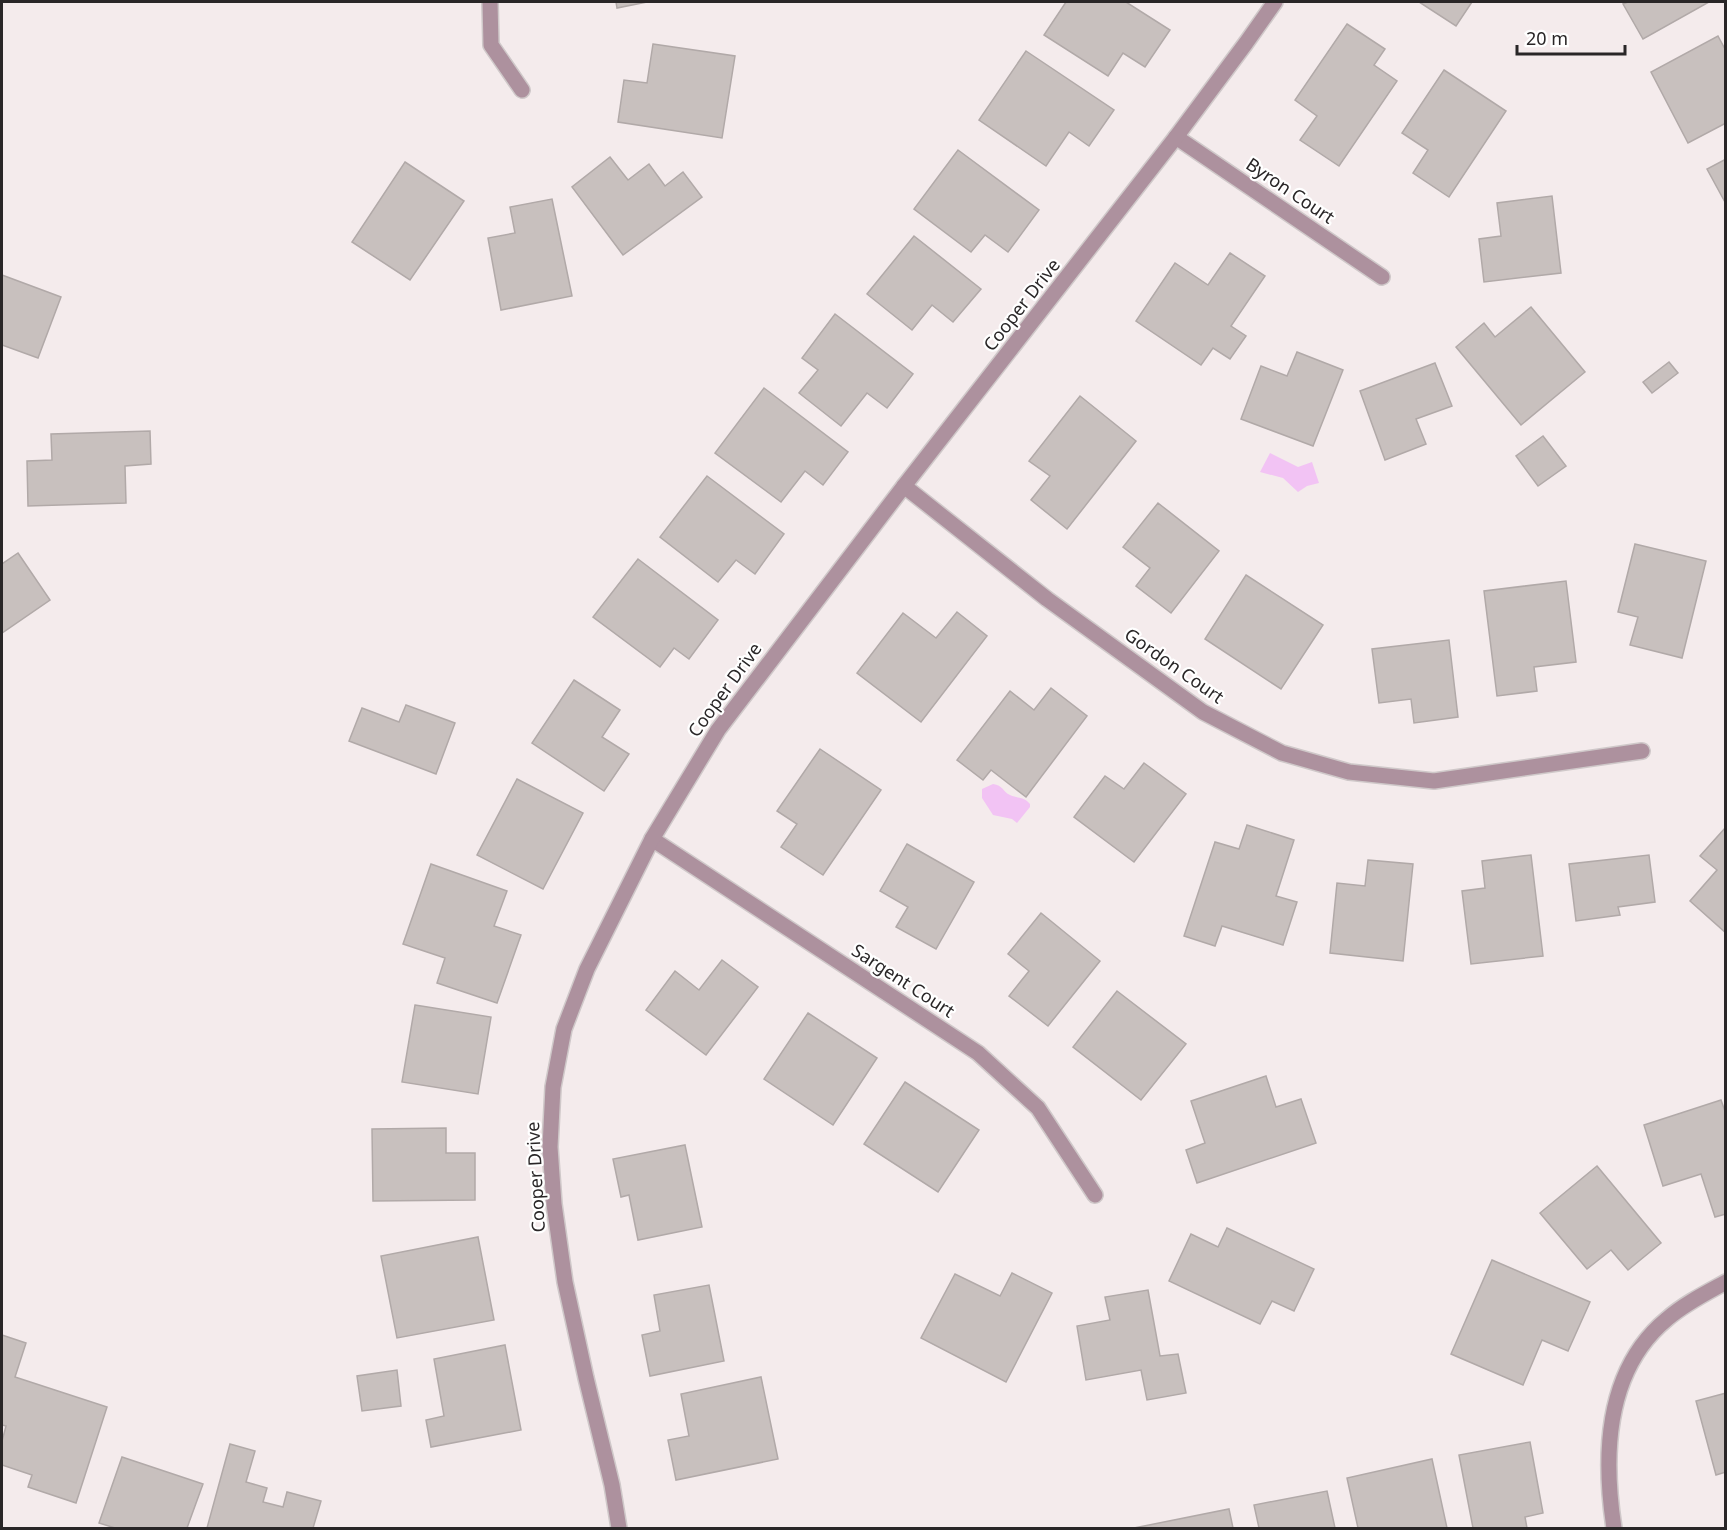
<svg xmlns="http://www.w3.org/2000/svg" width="1727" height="1530" font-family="'Noto Sans',sans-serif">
  <rect width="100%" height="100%" fill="#f4ebec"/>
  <g fill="#f2c3f4">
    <path d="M1270 453 1298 467 1312 462 1319 483 1307 486 1298 492 1283 478 1260 472Z"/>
    <path d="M993 784C1003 785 1003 792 1010 795 1019 799 1023 796 1030 804V807L1017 823 1012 819 993 815 982 798V789Z"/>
  </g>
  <g fill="#c8c0be" stroke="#b1a9a8" stroke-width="1.5">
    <path d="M616 2H647L617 8Z"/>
    <path d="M1066 2H1126L1170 30 1145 67 1123 53 1108 76 1044 35Z"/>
    <path d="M1419 2H1472L1456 26Z"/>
    <path d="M1628 2H1709L1643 39 1623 4Z"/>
    <path d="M1347 24 1385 49 1374 65 1397 81 1339 166 1300 140 1317 116 1295 100Z"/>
    <path d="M1718 36 1726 51V123L1688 143 1651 72Z"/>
    <path d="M653 44 735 56 722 138 618 122 624 80 647 83Z"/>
    <path d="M1026 51 1114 110 1089 146 1069 132 1046 166 979 120Z"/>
    <path d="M1444 70 1506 111 1449 197 1413 173 1428 150 1402 133Z"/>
    <path d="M958 150 1039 210 1008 252 985 235 971 252 914 209Z"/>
    <path d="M610 157 628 180 649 164 665 186 683 172 702 197 623 255 572 187Z"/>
    <path d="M1726 159V204L1707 169Z"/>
    <path d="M405 162 464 201 410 280 352 242Z"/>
    <path d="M1552 196 1561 273 1484 282 1479 239 1501 236 1497 203Z"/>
    <path d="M552 199 572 296 501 310 488 238 515 233 510 207Z"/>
    <path d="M914 236 981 289 953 322 932 305 912 330 867 294Z"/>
    <path d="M1230 253 1265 276 1231 326 1246 336 1230 359 1213 348 1201 365 1136 321 1175 263 1208 285Z"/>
    <path d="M2 275 61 297 38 358 2 345Z"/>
    <path d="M1531 307 1585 372 1521 425 1456 347 1484 323 1495 337Z"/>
    <path d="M835 314 913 374 887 408 867 393 841 426 799 393 818 370 802 358Z"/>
    <path d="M1297 352 1343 370 1313 446 1241 419 1261 366 1287 376Z"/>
    <path d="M1669 362 1678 373 1652 393 1643 382Z"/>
    <path d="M1435 363 1452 406 1416 419 1426 444 1385 460 1360 391Z"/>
    <path d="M764 388 848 452 823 485 805 471 781 502 715 453Z"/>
    <path d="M1080 396 1136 441 1067 529 1031 500 1050 476 1029 461Z"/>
    <path d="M150 431 151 464 125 466 126 503 28 506 27 461 52 460 51 434Z"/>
    <path d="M1543 436 1566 466 1538 486 1516 456Z"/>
    <path d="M707 476 784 534 755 574 736 560 718 582 660 537Z"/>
    <path d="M1158 503 1219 551 1171 613 1136 586 1150 568 1123 547Z"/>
    <path d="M1635 544 1706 561 1682 658 1630 645 1638 617 1618 612Z"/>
    <path d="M18 553 50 600 2 633V564Z"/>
    <path d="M638 559 718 620 689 659 674 648 660 667 593 617Z"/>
    <path d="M1246 575 1323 625 1281 689 1205 639Z"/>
    <path d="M1566 581 1576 662 1534 667 1537 691 1497 696 1484 591Z"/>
    <path d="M957 612 987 636 921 722 857 673 903 613 936 638Z"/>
    <path d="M1449 640 1458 717 1414 723 1411 699 1379 703 1372 649Z"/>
    <path d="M574 680 620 710 602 737 629 754 604 791 532 743Z"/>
    <path d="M1051 688 1087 716 1026 797 991 770 983 780 957 760 1010 691 1034 710Z"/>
    <path d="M406 705 455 723 436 774 349 741 362 708 399 722Z"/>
    <path d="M820 749 881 790 823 875 781 847 797 824 777 811Z"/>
    <path d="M1144 763 1186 794 1134 862 1074 817 1105 776 1124 789Z"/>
    <path d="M517 779 583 813 543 889 477 855Z"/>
    <path d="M1247 825 1294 840 1276 896 1297 902 1283 945 1222 926 1215 946 1184 936 1215 842 1239 849Z"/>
    <path d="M1726 827V933L1690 901 1717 870 1700 856Z"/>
    <path d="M907 844 974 882 936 949 896 927 908 907 880 891Z"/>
    <path d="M1531 855 1543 956 1471 964 1462 891 1485 888 1482 861Z"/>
    <path d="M1649 855 1655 902 1618 907 1620 915 1576 921 1569 864Z"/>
    <path d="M1368 860 1413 864 1403 961 1330 953 1337 883 1365 886Z"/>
    <path d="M431 864 507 891 494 926 521 935 497 1003 437 983 445 958 403 944Z"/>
    <path d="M1041 913 1100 961 1048 1026 1009 996 1029 971 1008 954Z"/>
    <path d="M722 960 758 987 706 1055 646 1010 675 971 699 990Z"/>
    <path d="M1117 991 1186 1044 1141 1100 1073 1047Z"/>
    <path d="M415 1005 491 1017 478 1094 402 1082Z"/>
    <path d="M808 1013 877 1058 833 1125 764 1079Z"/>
    <path d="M1266 1076 1276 1107 1301 1099 1316 1143 1197 1183 1186 1150 1205 1143 1191 1101Z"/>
    <path d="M905 1082 979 1130 938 1192 864 1144Z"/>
    <path d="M1721 1100 1726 1114V1214L1715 1217 1701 1174 1663 1186 1644 1125Z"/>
    <path d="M446 1128V1153H475V1200L373 1201 372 1129Z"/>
    <path d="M685 1145 702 1227 638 1240 629 1195 621 1197 613 1159Z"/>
    <path d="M1597 1166 1661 1243 1628 1270 1611 1250 1587 1269 1540 1213Z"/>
    <path d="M1227 1228 1314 1269 1294 1311 1272 1301 1260 1324 1169 1281 1191 1234 1218 1247Z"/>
    <path d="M478 1237 494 1320 397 1338 381 1256Z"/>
    <path d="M1492 1260 1590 1302 1568 1351 1542 1340 1523 1385 1451 1354Z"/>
    <path d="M1012 1273 1052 1293 1006 1382 921 1338 955 1274 1000 1296Z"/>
    <path d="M709 1285 724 1361 650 1376 642 1335 660 1331 654 1295Z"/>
    <path d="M1148 1290 1160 1356 1178 1354 1186 1393 1147 1400 1141 1370 1086 1380 1077 1326 1110 1320 1105 1297Z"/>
    <path d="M2 1335 26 1343 15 1377 107 1407 76 1503 28 1487 32 1475 2 1465V1441L6 1426 2 1425Z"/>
    <path d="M505 1345 521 1430 431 1447 426 1420 444 1416 434 1359Z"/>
    <path d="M397 1370 401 1406 362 1411 357 1376Z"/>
    <path d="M761 1377 778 1459 676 1480 668 1440 689 1436 681 1394Z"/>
    <path d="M1726 1393V1472L1716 1475 1696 1401Z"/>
    <path d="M1530 1442 1543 1513 1525 1517 1527 1528H1473L1459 1455Z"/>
    <path d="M230 1444 255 1451 246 1482 267 1488 263 1502 283 1507 287 1492 321 1501 313 1528H207Z"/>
    <path d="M122 1457 203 1484 187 1528H115L99 1523Z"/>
    <path d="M1432 1459 1447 1528H1358L1347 1478Z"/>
    <path d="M1327 1491 1335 1528H1259L1254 1505Z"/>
    <path d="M1229 1509 1233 1528H1134Z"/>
  </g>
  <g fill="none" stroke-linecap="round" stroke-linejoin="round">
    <g stroke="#cfc8c9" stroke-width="18">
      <g id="minor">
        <path d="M490 2 491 45 522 90"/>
        <path d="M1176 137 1382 277"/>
        <path d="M904 486 1047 599 1203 712 1282 753 1349 772 1434 781 1642 751"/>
        <path d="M652 839 978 1053 1038 1108 1095 1195"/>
        <path d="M619 1528 612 1485 586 1378 565 1282 554 1204 550 1147 553 1087 564 1029 587 969 652 839 718 730 904 486 1176 137 1246 43 1275 2"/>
        <path d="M1614 1528C1603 1456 1605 1370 1667 1319 1684 1304 1706 1293 1726 1282"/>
      </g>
    </g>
    <use href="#minor" stroke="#ad919e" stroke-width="15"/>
  </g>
  <g text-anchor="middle" stroke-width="4.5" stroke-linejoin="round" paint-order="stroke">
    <g font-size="18" fill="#292627" stroke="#fff">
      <text transform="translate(1290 191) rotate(34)" y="6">Byron Court</text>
      <text transform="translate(1022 305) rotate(-52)" y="6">Cooper Drive</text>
      <text transform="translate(1174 666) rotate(35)" y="6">Gordon Court</text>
      <text transform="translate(725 690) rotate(-54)" y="6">Cooper Drive</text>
      <text transform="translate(903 981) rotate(33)" y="6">Sargent Court</text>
      <text transform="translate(536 1177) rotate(-93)" y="6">Cooper Drive</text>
    </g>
  </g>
  <rect width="1727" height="1530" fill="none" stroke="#292627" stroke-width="6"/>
  <path d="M1517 45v9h108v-9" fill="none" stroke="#292627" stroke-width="3"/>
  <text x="1526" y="45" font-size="18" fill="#292627" stroke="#ffffff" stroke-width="4.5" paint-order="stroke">20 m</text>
</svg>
